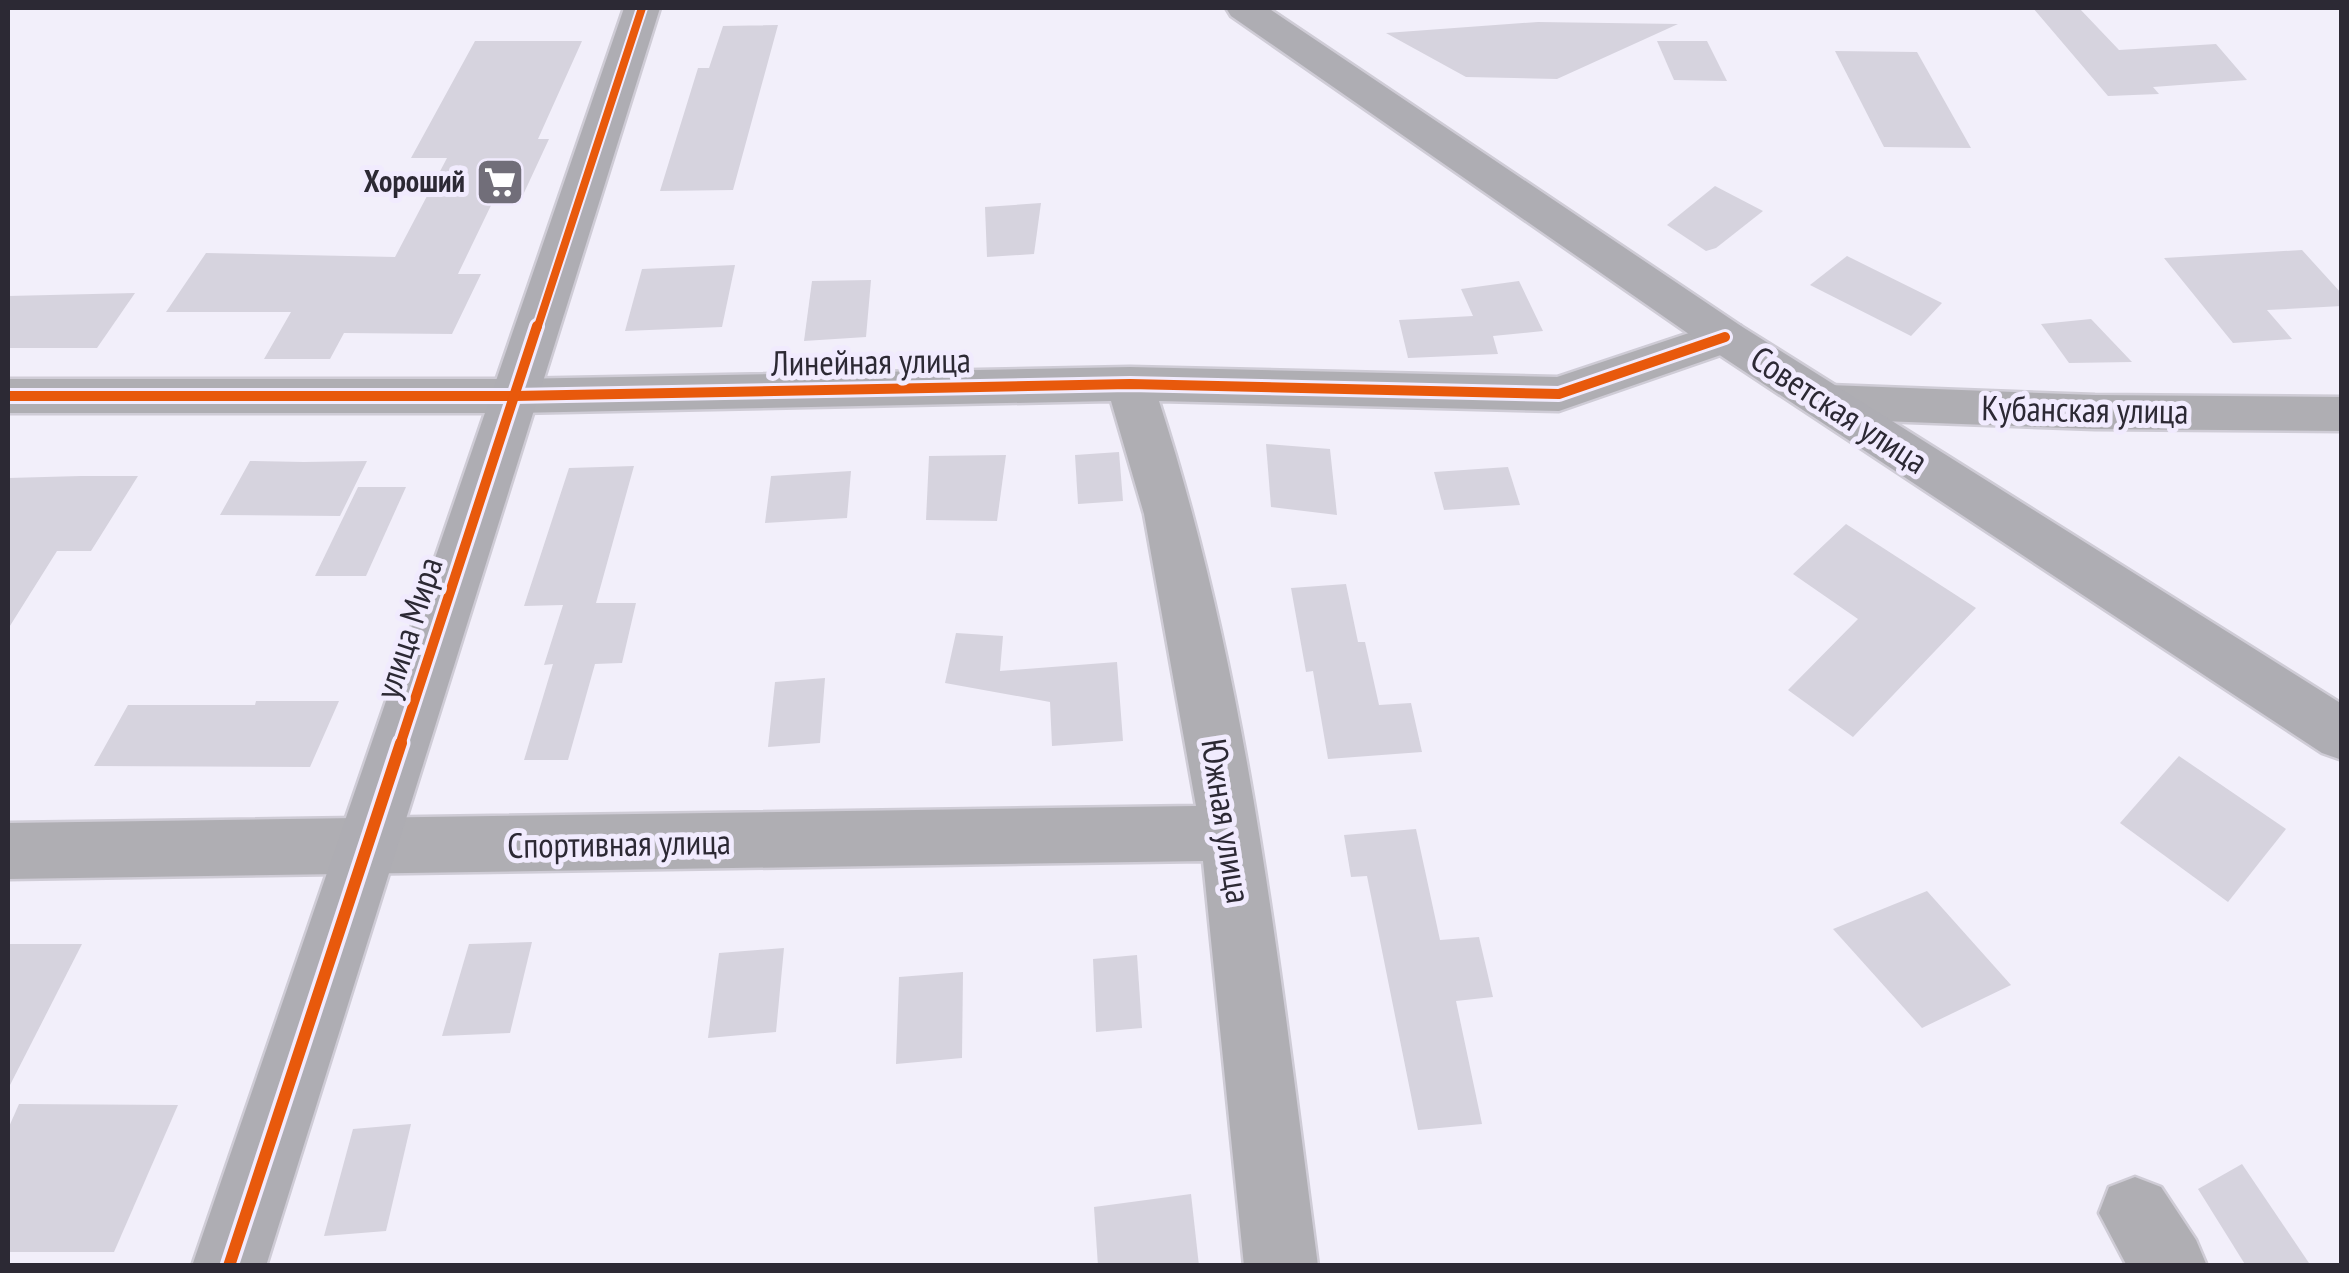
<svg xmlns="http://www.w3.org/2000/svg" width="2349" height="1273" font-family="'PT Sans Narrow',sans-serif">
  <rect width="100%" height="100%" fill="#f2effa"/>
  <g fill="#d6d3de">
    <path d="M2033 8H2079L2119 50 2216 44 2247 80 2153 87 2159 94 2108 96Z"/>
    <path d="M1538 22 1678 24 1557 79 1466 77 1386 33Z"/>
    <path d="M778 25 733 190 660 191 698 68H709L723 26Z"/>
    <path d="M475 41H582L538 139H549L523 195H496L458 274H481L452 334 344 333 330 359H264L291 312H166L206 253 395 257 447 158H411Z"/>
    <path d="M1657 41H1707L1727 81 1674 80Z"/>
    <path d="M1835 51 1917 52 1971 148 1884 147Z"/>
    <path d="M1715 186 1763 211 1716 248 1706 251 1667 225Z"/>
    <path d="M1041 203 1034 254 987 257 985 207Z"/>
    <path d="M2302 250 2342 294V306L2267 310 2292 339 2233 343 2164 258Z"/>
    <path d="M1847 256 1942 303 1911 336 1810 285Z"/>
    <path d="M735 265 722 327 625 331 642 269Z"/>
    <path d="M871 280 866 337 804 341 812 281Z"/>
    <path d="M1519 281 1543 331 1493 336 1498 354 1408 358 1399 320 1473 316 1461 289Z"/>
    <path d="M135 293 97 348H8V296Z"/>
    <path d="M2091 319 2132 362 2069 363 2041 324Z"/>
    <path d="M1266 444 1330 449 1337 515 1271 507Z"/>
    <path d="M1119 452 1123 501 1078 504 1075 455Z"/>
    <path d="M1006 455 997 521 926 520 929 456Z"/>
    <path d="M250 461 304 462 367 461 340 516 220 515Z"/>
    <path d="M634 466 596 603H636L622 663 595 664 568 760H524L553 664 544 665 563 605 524 606 569 468Z"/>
    <path d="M1508 467 1520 505 1444 510 1434 472Z"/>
    <path d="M851 471 847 518 765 523 771 476Z"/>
    <path d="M81 476H138L91 551H57L8 629V478Z"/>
    <path d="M358 487H406L366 576H315Z"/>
    <path d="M1846 524 1976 608 1853 737 1788 690 1858 619 1793 574Z"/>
    <path d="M1346 584 1358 642H1365L1379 705 1411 703 1422 752 1328 759 1313 671 1306 672 1291 588Z"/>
    <path d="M956 633 1003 636 1000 671 1117 662 1123 741 1052 746 1050 702 945 683Z"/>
    <path d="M825 678 820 743 768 747 775 682Z"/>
    <path d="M256 701H339L310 767 94 766 128 705H255Z"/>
    <path d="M2179 756 2286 829 2228 902 2120 823Z"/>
    <path d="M1416 829 1440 940 1479 937 1493 997 1456 1001 1482 1124 1418 1130 1367 876 1351 877 1344 835Z"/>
    <path d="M1927 891 2011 985 1922 1028 1833 929Z"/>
    <path d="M532 942 510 1033 442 1036 469 944Z"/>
    <path d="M8 944H82L8 1089Z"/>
    <path d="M784 948 776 1032 708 1038 719 953Z"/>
    <path d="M1137 955 1142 1028 1096 1032 1093 959Z"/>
    <path d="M963 972 962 1058 896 1064 899 977Z"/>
    <path d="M19 1104 178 1105 114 1252H8V1129Z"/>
    <path d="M411 1124 386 1231 324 1236 353 1129Z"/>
    <path d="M2242 1164 2311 1266H2246L2198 1189Z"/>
    <path d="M1191 1194 1199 1266H1098L1094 1207Z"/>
  </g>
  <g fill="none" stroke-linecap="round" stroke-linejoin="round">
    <g stroke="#cfccd6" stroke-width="5">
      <g id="street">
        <path d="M1725 321 1741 326 1748 337 1741 348 1559 411 1159 401C1250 681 1280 975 1318 1266H1244L1203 861 8 879V823L1196 806 1144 514 1111 401 514 413H8V379H514L1130 367 1557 377Z"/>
        <path d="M1829 385 2095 395 2342 397V431L2095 429 1829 419 1812 414 1805 402 1812 390Z"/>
        <path d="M2135 1177 2161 1187 2196 1240 2207 1266H2127L2099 1213 2109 1187Z"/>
      </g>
    </g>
    <g stroke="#cfccd6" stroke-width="5">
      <g id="secondary">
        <path d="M624 8H660L266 1266H192Z"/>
        <path d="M1226 8H1268L1741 326 2342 704V760L2322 753 1709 348 1231 16Z"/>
      </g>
    </g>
    <use href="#street" fill="#afaeb3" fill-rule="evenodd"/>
    <use href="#secondary" fill="#aeadb3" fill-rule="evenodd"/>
    <g stroke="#f1ebfe" stroke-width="12">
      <path id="cycleway-far2" d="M537 329 642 8"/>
    </g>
    <g stroke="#f1ebfe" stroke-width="16">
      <g id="cycleway-far1">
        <path d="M8 396H514L1130 384 1559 394 1725 337"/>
        <path d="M400 745 537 326"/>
      </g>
    </g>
    <g stroke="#f1ebfe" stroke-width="19">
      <path id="cycleway" d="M229 1266 401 743"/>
    </g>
    <use href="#cycleway-far2" stroke="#e8590c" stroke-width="8"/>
    <use href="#cycleway-far1" stroke="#e8590c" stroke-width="10"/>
    <use href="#cycleway" stroke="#e8590c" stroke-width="12"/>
  </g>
  <defs>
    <g id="supermarket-square" transform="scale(2.5)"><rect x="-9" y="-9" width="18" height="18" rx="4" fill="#716e79" stroke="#f1ebfe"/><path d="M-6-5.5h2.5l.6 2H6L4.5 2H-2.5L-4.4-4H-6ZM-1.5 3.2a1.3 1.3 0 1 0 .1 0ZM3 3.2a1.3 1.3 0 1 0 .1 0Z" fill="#fff"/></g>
  </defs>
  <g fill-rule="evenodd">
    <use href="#supermarket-square" x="500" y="182"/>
  </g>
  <g text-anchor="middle" stroke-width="10" stroke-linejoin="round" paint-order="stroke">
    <g font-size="30" font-weight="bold" fill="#2c2934" stroke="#f1ebfe" text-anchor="end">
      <text x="465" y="192">Хороший</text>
    </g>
    <g font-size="35" fill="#2c2934" stroke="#f1ebfe">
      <text transform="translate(871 362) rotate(-1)" y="12">Линейная улица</text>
      <text transform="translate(1839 410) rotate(33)" y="12">Советская улица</text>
      <text transform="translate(2085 410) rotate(1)" y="12">Кубанская улица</text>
      <text transform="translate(409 628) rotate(-72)" y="12">улица Мира</text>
      <text transform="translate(1226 821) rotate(81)" y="12">Южная улица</text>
      <text transform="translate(619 844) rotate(-1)" y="12">Спортивная улица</text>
    </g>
  </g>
  <rect width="2349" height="1273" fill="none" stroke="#2c2934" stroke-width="20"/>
</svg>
